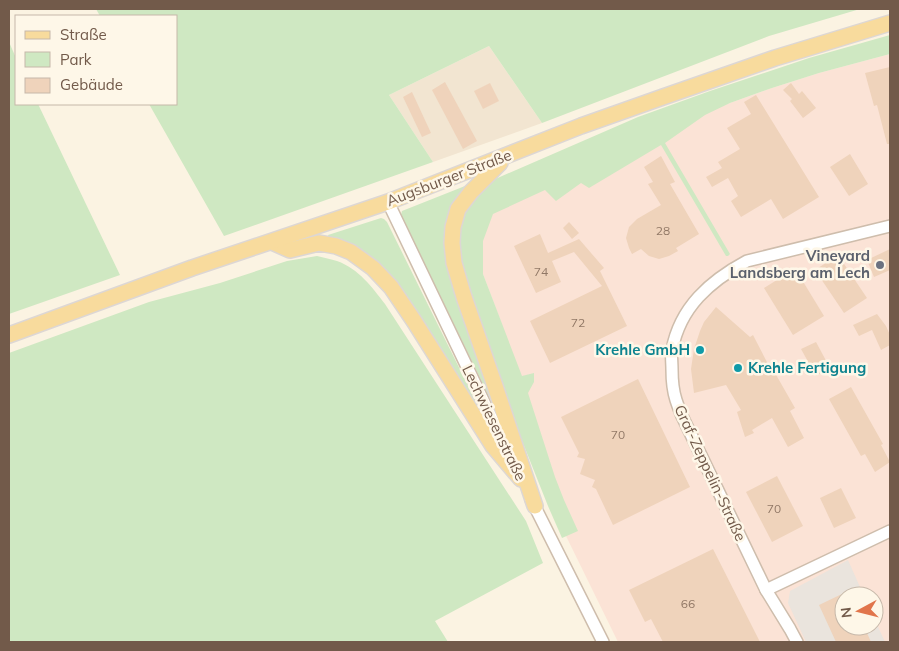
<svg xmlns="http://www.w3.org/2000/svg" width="899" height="651" font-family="Mulish,sans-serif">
  <rect width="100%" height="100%" fill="#fbf3e2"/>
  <path fill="#f2e5d1" d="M489 46 542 123 433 162 389 95Z"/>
  <path fill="#fbe3d6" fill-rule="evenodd" d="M890 54V642H618L566 536 547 477 501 322 483 274 481 247 488 213 655 130 772 88 819 73ZM844 596H874V626H844Z"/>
  <path fill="#eae4dd" d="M848 560 864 596H844V626H874V618L885 642H806L788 603 790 591Z"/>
  <g fill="#cfe8c2">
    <path d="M96 9H860L769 36 542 123 489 46 389 95 433 162 224 236 149 104H176V16H100Z"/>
    <path d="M890 35V54L819 73 772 88 730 103 705 115 665 143 730 254 728 256H726L661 145 589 188 581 183 556 201 545 190 493 214 483 241V274L522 376 534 373V382L528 393 555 477 564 500 578 531 562 538 548 506 503 393 478 319 459 255 457 235 463 212 476 195 493 180 638 117 710 91 809 58Z"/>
    <path d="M9 42 16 58V104H38L120 275 9 314Z"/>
    <path d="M465 186 464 189 455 201 450 217 496 411 401 215 402 211Z"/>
    <path d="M381 218 384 219 387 222 486 422 407 298 329 238 328 235Z"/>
    <path d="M317 256C324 258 331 259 337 261 359 269 372 287 385 304L526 521 543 563 435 621 448 642H9V353L149 302 220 283 287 261Z"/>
  </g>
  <g fill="#efd3bb">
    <path d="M890 67V144H887L877 105 874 106 865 73Z"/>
    <path d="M445 82 477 141 463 149 432 90Z"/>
    <path d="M490 83 499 101 483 109 474 91Z"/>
    <path d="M791 83 799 94 802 91 816 108 803 118 790 101 792 99 783 90Z"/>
    <path d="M412 92 431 133 422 137 403 97Z"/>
    <path d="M756 95 819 197 783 219 771 199 741 217 731 201 738 196 728 178 712 187 706 177 722 168 718 162 740 149 727 128 751 114 744 102Z"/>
    <path d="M850 154 868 184 849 196 830 167Z"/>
    <path d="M661 156 675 182 670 184 699 234 676 248 678 251 669 256 659 259 649 256 641 249 632 254 629 248 626 238 629 227 637 219 661 205 648 184 653 182 644 167Z"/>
    <path d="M569 222 579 233 572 239 563 228Z"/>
    <path d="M540 234 548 253 579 239 604 268 600 271 627 326 550 363 530 321 602 286 574 252 552 261 561 282 536 293 514 246Z"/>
    <path d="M890 249V270L874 277 867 260Z"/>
    <path d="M838 255 867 298 844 313 815 270Z"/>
    <path d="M793 270H796L824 316 793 335 764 288Z"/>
    <path d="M716 307 750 337 753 335 769 366H771L795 408 790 411 804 438 788 447 772 418 752 430 754 433 745 437 737 412 741 410 726 385 694 393 691 369 694 349 700 331 704 322Z"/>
    <path d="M877 314 886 326 890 335V345L881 350 872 330 859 336 853 325Z"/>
    <path d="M816 342 830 368 816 376 801 349Z"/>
    <path d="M638 379 690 487 613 525 596 489 592 487 595 480 580 474 585 459 577 457 579 453 561 417Z"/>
    <path d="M851 387 883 444 881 445 890 462 875 472 865 454 861 456 829 399Z"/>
    <path d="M777 476 803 526 772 542 746 492Z"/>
    <path d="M841 488 856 518 834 528 820 498Z"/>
    <path d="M713 549 760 642H663L651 619 645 622 629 590Z"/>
    <path d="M844 593V626H864L871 642H836L819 605Z"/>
  </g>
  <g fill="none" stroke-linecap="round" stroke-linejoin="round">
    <g stroke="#cebdac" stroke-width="14">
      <g id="minor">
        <path d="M388 202 515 467"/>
        <path d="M531 499 603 642"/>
        <path d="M766 590 890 531"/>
        <path d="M797 642 790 629 766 590 683 418C680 412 678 406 676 400 673 391 672 379 672 369 672 363 671 356 672 350 680 307 710 281 747 261L890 226"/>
      </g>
    </g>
    <g stroke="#ddd7d4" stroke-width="18">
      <g id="major">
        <path d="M500 163 471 192 458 209 453 227 452 243 454 263 464 297 495 386 535 506"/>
        <path d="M272 242 290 250 319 243 336 246 351 252 373 268 391 287 414 321 493 446 521 479"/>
        <path d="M9 335 192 268 388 202 581 126 663 97 775 58 890 23"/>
      </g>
    </g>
    <use href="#minor" stroke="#fff" stroke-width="11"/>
    <use href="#major" stroke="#f8db9d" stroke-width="15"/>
  </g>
  <circle fill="#6b7280" stroke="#fef7e8" stroke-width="2" cx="880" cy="265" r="5"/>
  <g fill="#0f9aa8" stroke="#fef7e8" stroke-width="2">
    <circle cx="700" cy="350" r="5"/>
    <circle cx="738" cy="368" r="5"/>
  </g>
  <g text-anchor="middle" stroke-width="5" stroke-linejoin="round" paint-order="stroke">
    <g font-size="12" fill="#917866">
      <text x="663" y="235">28</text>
      <text x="541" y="276">74</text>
      <text x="578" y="327">72</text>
      <text x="618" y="439">70</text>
      <text x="774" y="513">70</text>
      <text x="688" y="608">66</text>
    </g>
    <g font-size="15" fill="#725a4a" stroke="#fef7e8">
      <text transform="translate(449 178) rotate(-21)" y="5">Augsburger Straße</text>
      <text transform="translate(494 423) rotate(64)" y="5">Lechwiesenstraße</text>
      <text transform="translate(710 473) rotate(65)" y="5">Graf-Zeppelin-Straße</text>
    </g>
    <g font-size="15" font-weight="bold" fill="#5b616d" stroke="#fef7e8" text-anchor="end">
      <text x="870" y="261">Vineyard<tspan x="870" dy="17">Landsberg am Lech</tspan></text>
    </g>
    <g font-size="15" font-weight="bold" fill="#0d838f" stroke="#fef7e8" text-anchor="end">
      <text x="690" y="355">Krehle GmbH</text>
      <text x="748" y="373" text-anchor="start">Krehle Fertigung</text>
    </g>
  </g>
  <rect width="899" height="651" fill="none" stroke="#725a4a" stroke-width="20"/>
  <rect x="15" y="15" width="162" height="90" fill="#fef7e8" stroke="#c6b8a9"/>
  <rect x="25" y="31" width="25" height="8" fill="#f8db9d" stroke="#c6b8a9"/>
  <text x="60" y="40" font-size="15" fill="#725a4a">Straße</text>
  <rect x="25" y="52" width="25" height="15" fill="#cfe8c2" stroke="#c6b8a9"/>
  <text x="60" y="65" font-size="15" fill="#725a4a">Park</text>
  <rect x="25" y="78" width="25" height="15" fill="#efd3bb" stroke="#c6b8a9"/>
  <text x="60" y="90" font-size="15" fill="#725a4a">Gebäude</text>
  <g transform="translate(859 611) rotate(263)"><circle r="24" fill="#fef7e8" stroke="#c6b8a9"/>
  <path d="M0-4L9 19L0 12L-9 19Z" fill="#e1754b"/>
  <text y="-8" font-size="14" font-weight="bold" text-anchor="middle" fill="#725a4a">N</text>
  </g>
</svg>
